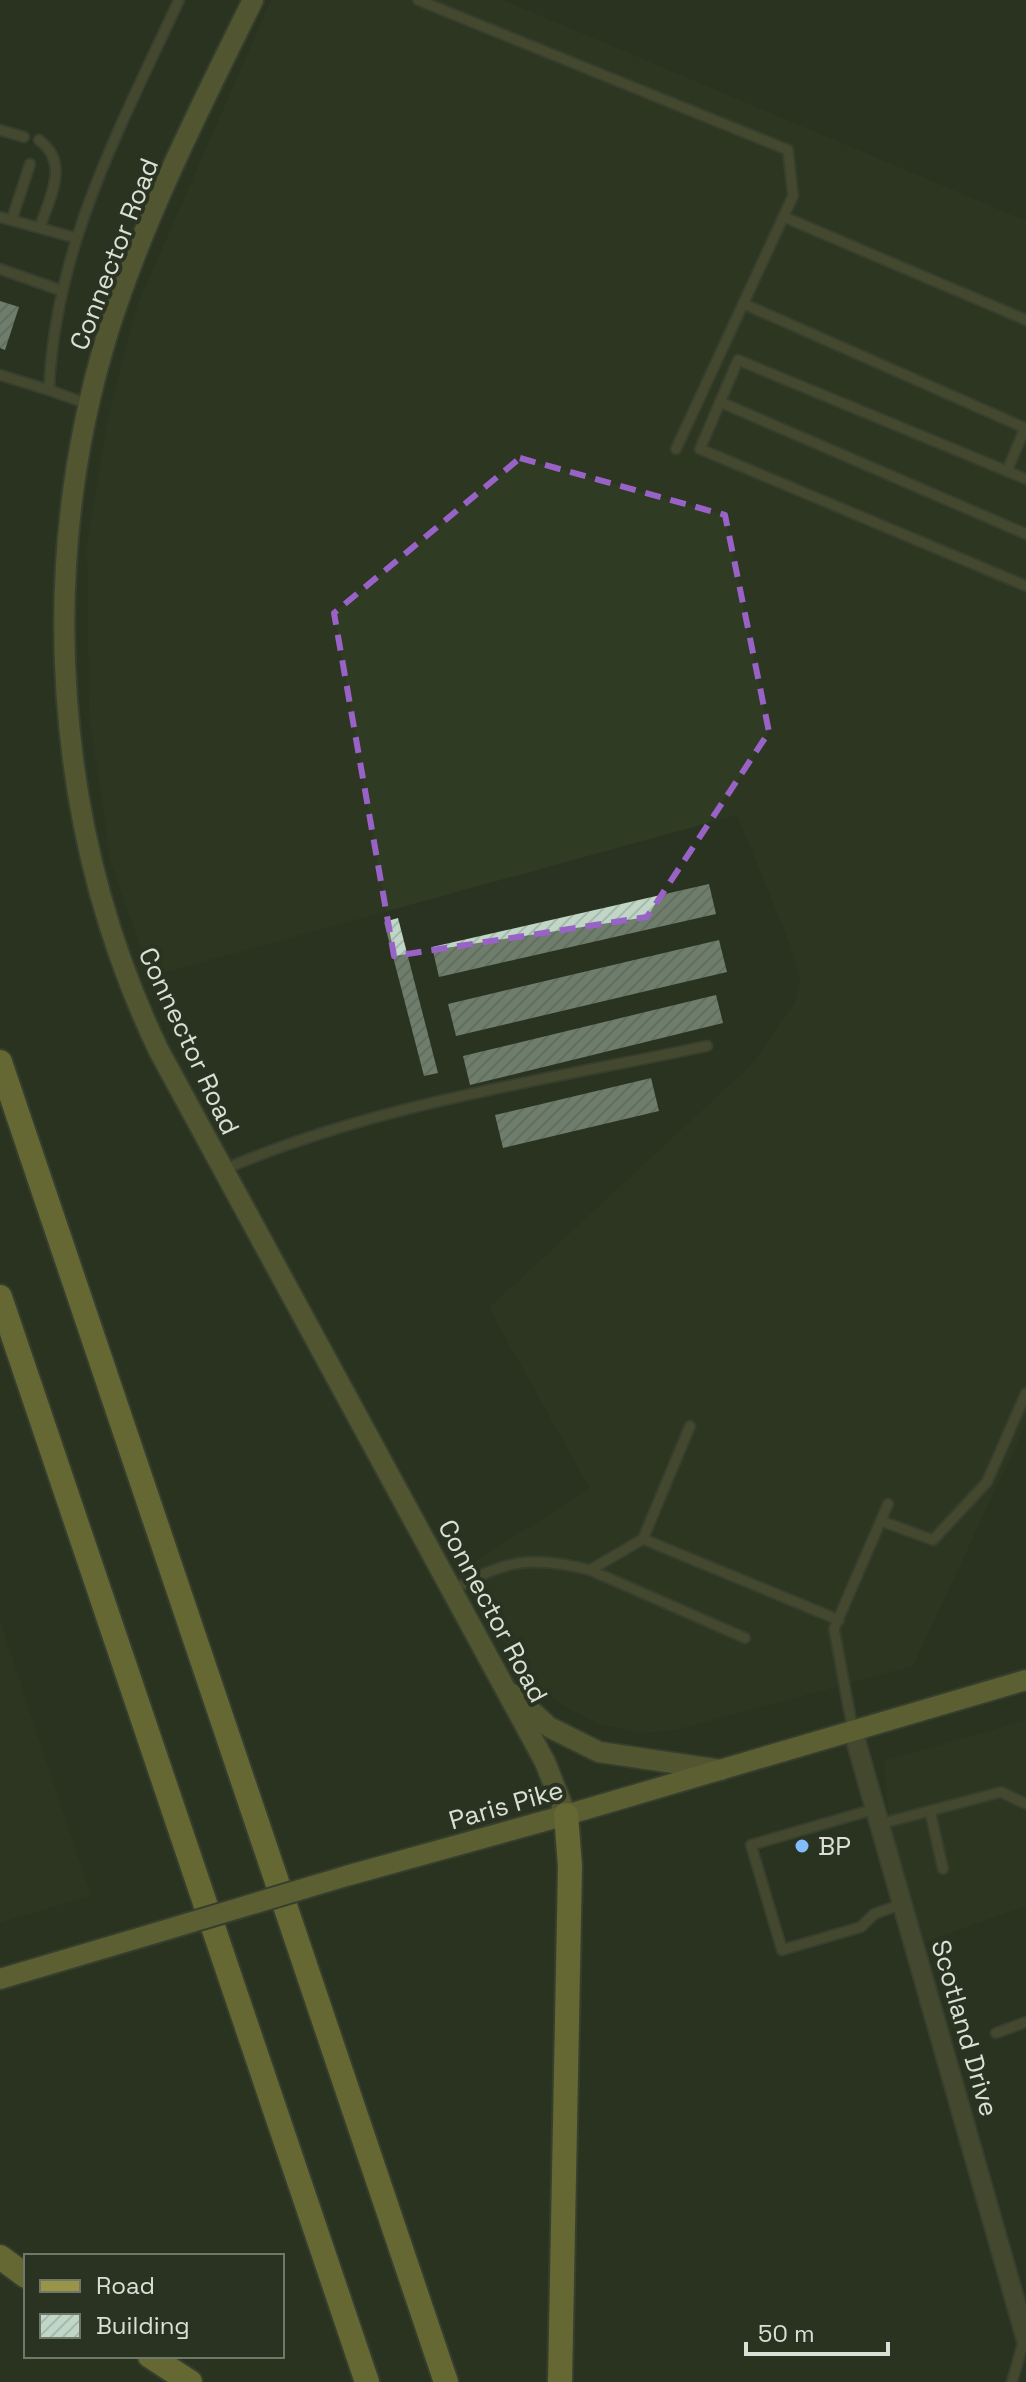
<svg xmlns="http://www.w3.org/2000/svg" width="1026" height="2382" font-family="'Space Grotesk',sans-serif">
  <defs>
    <pattern id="building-hatch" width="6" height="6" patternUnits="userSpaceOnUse" patternTransform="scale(2)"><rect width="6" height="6" fill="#c0d7c7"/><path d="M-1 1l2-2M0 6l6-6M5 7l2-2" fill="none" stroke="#a7b9ac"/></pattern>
  </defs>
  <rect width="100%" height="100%" fill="#2a3321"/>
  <g fill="#2f3b23">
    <path d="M271 0H503L1026 221V1424L913 1666 679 1729 642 1733 598 1724 557 1702 519 1666 461 1570 590 1489 489 1308 751 1065 796 1002 800 978 790 944 737 815 151 976 111 863 89 714 87 542 109 413 137 306Z"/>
    <path d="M0 1621 91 1895 0 1923Z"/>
    <path d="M1026 1720V1906L922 1943 891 1836 884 1761Z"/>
  </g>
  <g fill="url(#building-hatch)">
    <path d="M0 301 19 307 5 350 0 348Z"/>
    <path d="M709 884 716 914 439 977 432 947Z"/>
    <path d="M398 918 438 1073 424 1076 384 922Z"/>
    <path d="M719 940 727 972 456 1036 448 1004Z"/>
    <path d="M716 995 723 1023 470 1085 463 1056Z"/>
    <path d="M651 1078 659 1111 503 1148 495 1115Z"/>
  </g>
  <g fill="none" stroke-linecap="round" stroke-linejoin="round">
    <g stroke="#464f3e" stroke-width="13">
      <g id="lane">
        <path d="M418 0 788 150 793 196 676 449"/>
        <path d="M0 130 24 137"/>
        <path d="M39 140C70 163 50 196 40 227"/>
        <path d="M0 217 76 238"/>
        <path d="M784 217 1026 320"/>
        <path d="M12 219 30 164"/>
        <path d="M0 269 60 290"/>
        <path d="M744 304 1025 428 1007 471"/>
        <path d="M0 375 49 390"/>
        <path d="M720 402 1026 534"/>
        <path d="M90 405 49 390C55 246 120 128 179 0"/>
        <path d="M1026 479 738 360 700 449 1026 586"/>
        <path d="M225 1169C376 1104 546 1080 707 1046"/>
        <path d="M690 1426 643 1539 839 1620"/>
        <path d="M881 1521 933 1540 987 1482 1026 1393"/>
        <path d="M590 1570 643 1539"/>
        <path d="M453 1590C504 1560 532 1555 590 1570L745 1638"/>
        <path d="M853 1731 834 1629 888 1504"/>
        <path d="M875 1809 751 1845 782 1950 861 1927 874 1914 902 1904"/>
        <path d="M930 1811 943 1869"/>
        <path d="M880 1824 1001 1792 1026 1804"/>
        <path d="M996 2033 1026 2022"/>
        <path d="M1012 2382 1025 2336"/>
      </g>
    </g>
    <g stroke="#464f3e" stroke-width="22">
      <path id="street" d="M853 1731 1026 2339"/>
    </g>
    <g stroke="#464f3e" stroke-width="24">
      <g id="secondary">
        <path d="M253 0C200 108 144 217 108 332 36 567 53 830 159 1051L545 1762 566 1815"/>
        <path d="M513 1694 549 1727 599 1752 721 1770"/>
      </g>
    </g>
    <g stroke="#464f3e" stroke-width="24">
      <g id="primary">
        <path d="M346 1876 566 1815 1026 1680"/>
        <path d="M0 1979 152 1934"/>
      </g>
    </g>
    <g stroke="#464f3e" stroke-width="28">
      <g id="highway">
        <path d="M0 1062 446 2382"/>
        <path d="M0 1297 367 2382"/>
        <path d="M0 2257 26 2276"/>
        <path d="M150 2356 190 2382"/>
        <path d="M560 2382 570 1866 566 1815"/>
      </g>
    </g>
    <use href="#lane" stroke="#65633f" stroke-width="9"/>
    <use href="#street" stroke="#65633f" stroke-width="18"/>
    <use href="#secondary" stroke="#827f44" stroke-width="20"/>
    <use href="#primary" stroke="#999547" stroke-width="20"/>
    <use href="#highway" stroke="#aea948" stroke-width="24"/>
    <g stroke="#464f3e" stroke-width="24" stroke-linecap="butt">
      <path id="primary-bridge" d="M152 1934 346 1876"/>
    </g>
    <use href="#primary-bridge" stroke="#999547" stroke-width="20"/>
  </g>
  <path d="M0 0H1026V2382H0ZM520 458 725 515 769 732 647 917 394 956 334 613Z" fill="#2a3321" fill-opacity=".55" fill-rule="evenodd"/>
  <path fill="none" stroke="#9862c6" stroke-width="6" stroke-dasharray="16 10" stroke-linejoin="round" d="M520 458 725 515 769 732 647 917 394 956 334 613Z"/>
  <circle fill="#82bcfa" stroke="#2a3321" stroke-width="3" cx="802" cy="1846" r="8"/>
  <g text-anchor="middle" stroke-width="8" stroke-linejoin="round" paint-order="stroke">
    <g font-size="26" fill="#dae0d5" stroke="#2a3321">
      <text transform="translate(114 254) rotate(-69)" y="9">Connector Road</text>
      <text transform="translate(189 1041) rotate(65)" y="9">Connector Road</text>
      <text transform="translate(493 1611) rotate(62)" y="9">Connector Road</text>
      <text transform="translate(506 1805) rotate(-16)" y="9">Paris Pike</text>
      <text transform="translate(965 2028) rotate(74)" y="9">Scotland Drive</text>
    </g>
    <g font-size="26" fill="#dae0d5" stroke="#2a3321" text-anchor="start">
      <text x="818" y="1855">BP</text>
    </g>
  </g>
  <rect x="24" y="2254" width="260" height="104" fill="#2a3321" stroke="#707869" stroke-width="2"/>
  <rect x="40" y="2280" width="40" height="12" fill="#999547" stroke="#707869" stroke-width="2"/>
  <text x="96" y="2294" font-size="24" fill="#dae0d5">Road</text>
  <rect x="40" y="2314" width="40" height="24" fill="url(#building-hatch)" stroke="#707869" stroke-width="2"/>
  <text x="96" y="2334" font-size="24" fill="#dae0d5">Building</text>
  <path d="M746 2342v12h142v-12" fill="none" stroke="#dae0d5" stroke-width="4"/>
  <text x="758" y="2342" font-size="24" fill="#dae0d5" stroke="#2a3321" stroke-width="6" paint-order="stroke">50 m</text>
</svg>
